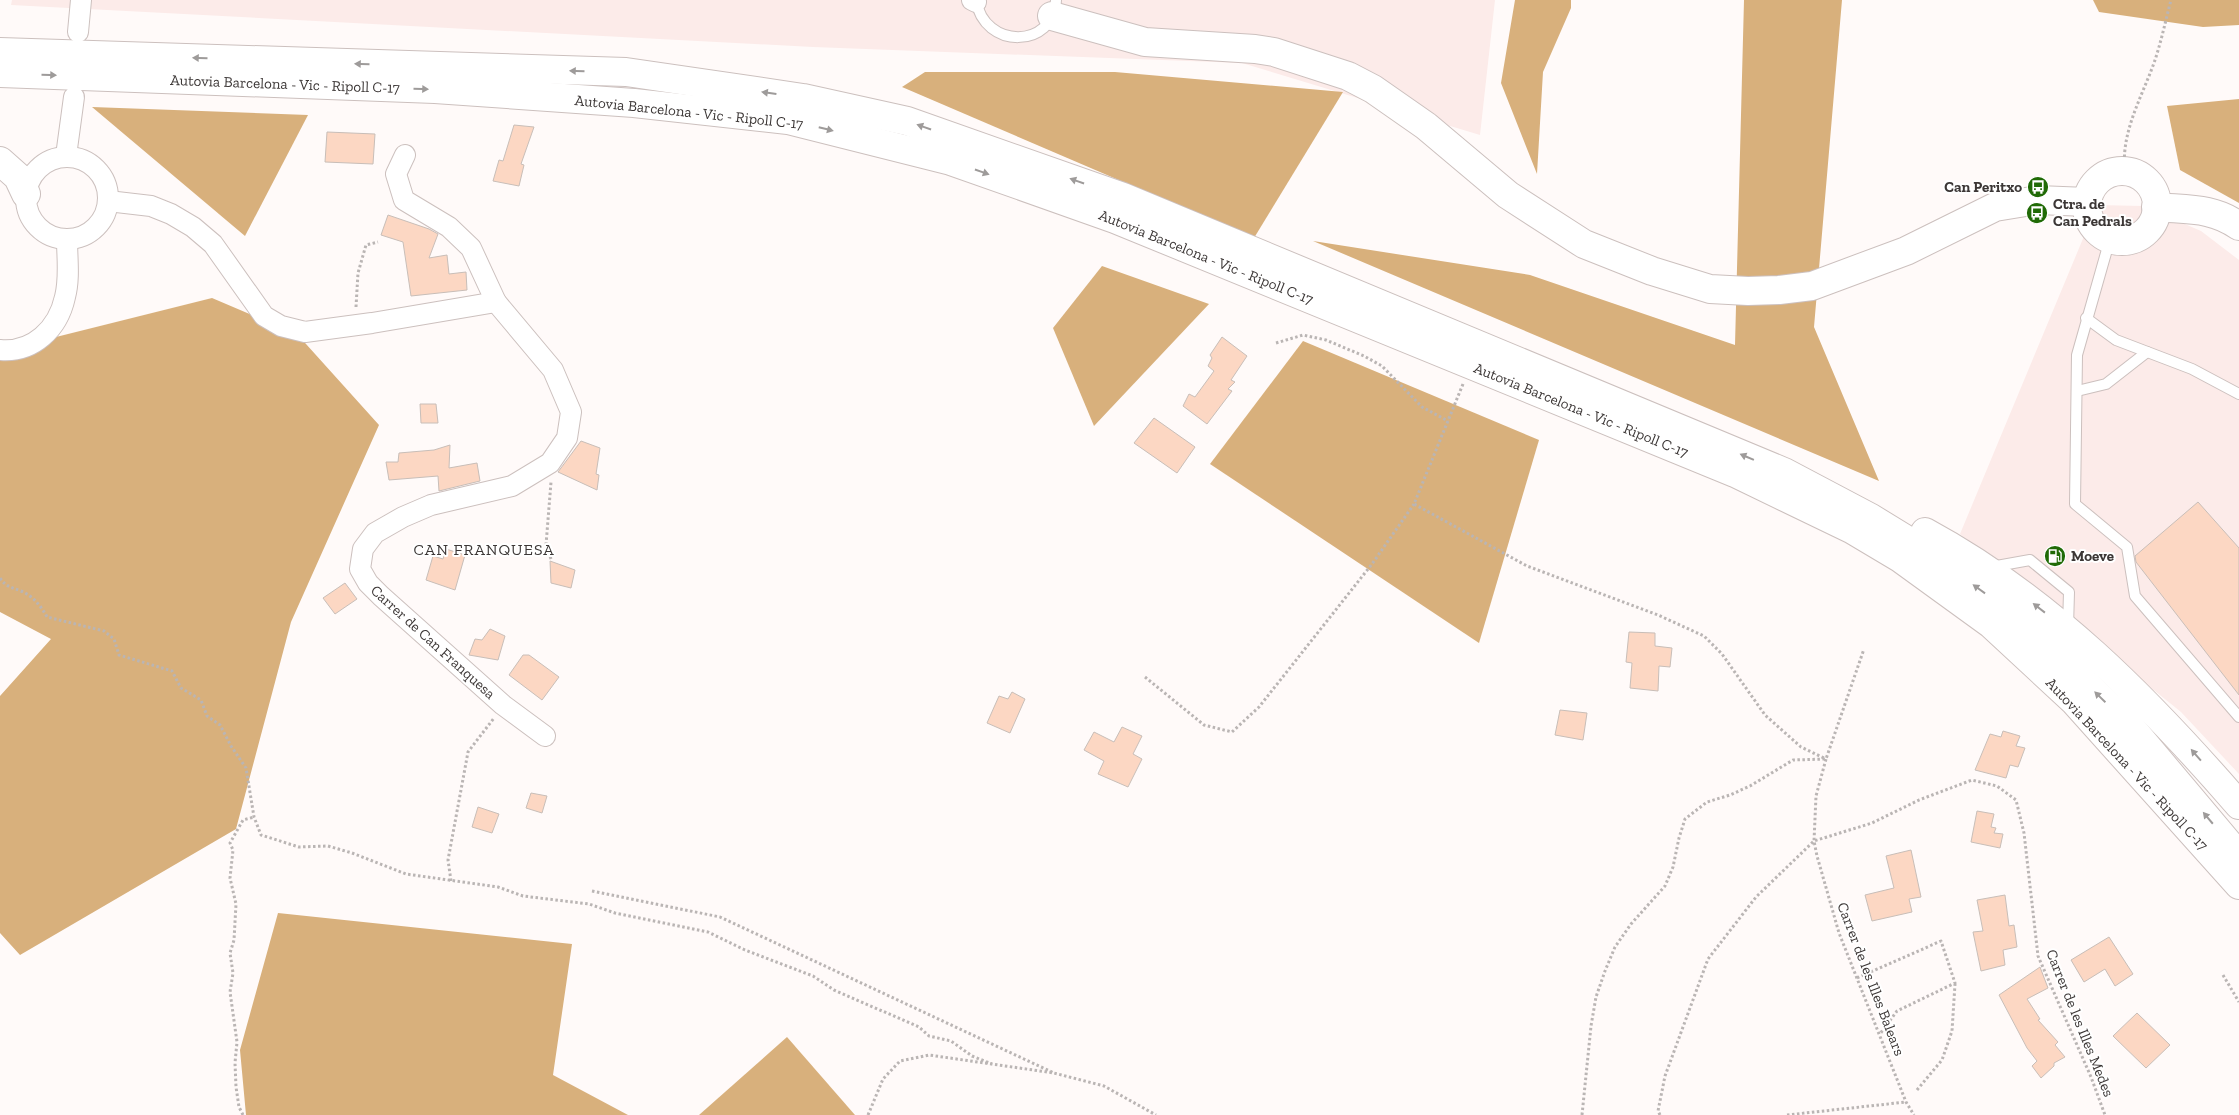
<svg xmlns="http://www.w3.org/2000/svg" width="2239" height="1115" font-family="'Zilla Slab',serif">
  <rect width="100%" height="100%" fill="#fffaf9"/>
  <g fill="#fcebe9">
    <path d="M12 0H1495L1480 135 1242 63 813 47 11 5Z"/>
    <path d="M2097 205 2143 206 2201 231 2239 260V774L2181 712 1960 534Z"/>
  </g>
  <g fill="#d8b07c">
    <path d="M1515 0H1571V8L1543 72 1537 174 1501 83Z"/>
    <path d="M1744 0H1842L1814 327 1879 481 1313 241 1530 275 1735 345Z"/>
    <path d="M2093 0H2239V25L2203 27 2099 12Z"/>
    <path d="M925 72H1115L1343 92 1254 238 902 87Z"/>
    <path d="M2239 99V203L2180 170 2167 106Z"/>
    <path d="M92 107 308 115 245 236Z"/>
    <path d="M1102 266 1209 304 1094 426 1053 328Z"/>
    <path d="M212 298 297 334 379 425 291 622 236 829 20 955 0 933V696L51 639 0 612V351Z"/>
    <path d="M1303 341 1539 440 1479 643 1210 464Z"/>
    <path d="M278 913 572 944 553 1075 628 1115H246L240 1050Z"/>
    <path d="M787 1037 855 1115H699Z"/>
  </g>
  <g fill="#fcd7c3" stroke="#c8beb8">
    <path d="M514 125 534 127 521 164 524 165 519 186 493 181 499 160 503 161Z"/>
    <path d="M327 132 375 134 373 164 325 162Z"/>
    <path d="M388 215 429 229 438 234 429 258 447 255 449 274 466 272 467 290 411 296 403 242 381 235Z"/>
    <path d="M1222 337 1247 356 1231 380 1235 382 1228 389 1232 391 1207 424 1183 406 1189 394 1195 397 1214 371 1208 366 1212 358 1210 355Z"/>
    <path d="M420 404H436L438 423H421Z"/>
    <path d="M1154 418 1195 447 1177 473 1134 443Z"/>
    <path d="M581 441 600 448 596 474 599 475 597 490 558 472Z"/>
    <path d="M450 445 449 468 477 463 480 481 439 491 438 476 389 480 386 462H398L399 453 434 450Z"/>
    <path d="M2198 502 2239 548V695L2136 562 2135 556Z"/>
    <path d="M446 549 465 555 455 590 426 580 433 556 443 559Z"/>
    <path d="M550 561 575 570 571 588 551 583Z"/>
    <path d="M345 583 357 599 335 614 323 598Z"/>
    <path d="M490 629 505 636 498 660 469 655 475 639 482 640Z"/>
    <path d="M1629 632 1655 633V646L1672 648 1670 667 1659 666 1658 691 1630 688 1632 663 1626 662Z"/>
    <path d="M523 655H529L559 677 542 700 509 675Z"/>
    <path d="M1012 692 1025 699 1010 733 987 723 999 696 1008 699Z"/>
    <path d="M1560 710 1587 713 1583 740 1555 735Z"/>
    <path d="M1122 727 1142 736 1133 754 1142 759 1128 787 1098 774 1104 761 1084 750 1094 732 1114 742Z"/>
    <path d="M2003 731 2020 736 2016 746 2025 748 2018 767 2010 765 2006 778 1975 770 1990 734 2001 737Z"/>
    <path d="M531 793 547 796 542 813 526 808Z"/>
    <path d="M478 807 499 814 492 833 472 827Z"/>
    <path d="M1977 811 1994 814 1991 827 1996 828 1994 833 2003 834 2000 848 1971 842Z"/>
    <path d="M1911 850 1921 897 1909 899 1912 912 1872 921 1865 895 1894 888 1886 856Z"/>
    <path d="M2005 895 2009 926 2014 925 2017 947 2003 950 2005 965 1981 971 1973 932 1983 931 1977 900Z"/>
    <path d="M2109 937 2133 974 2115 986 2105 969 2084 982 2071 960Z"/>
    <path d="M2040 967 2048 988 2027 999 2040 1019 2038 1020 2058 1042 2055 1045 2065 1057 2054 1063V1066L2041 1078 2032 1066 2037 1061 2027 1048 1999 995Z"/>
    <path d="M2137 1013 2170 1045 2146 1068 2113 1036Z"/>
  </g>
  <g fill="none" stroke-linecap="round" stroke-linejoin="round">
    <g stroke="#ccc0be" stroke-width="12">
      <g id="lane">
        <path d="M976 0C984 50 1054 49 1056 0"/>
        <path d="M2110 239 2077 355 2075 504 2127 547 2135 596 2239 717"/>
        <path d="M2086 318 2116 340 2192 369 2239 394"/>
        <path d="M2077 391 2106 384 2147 352"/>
        <path d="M1991 567 2030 560 2069 592 2068 627"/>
      </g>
    </g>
    <g stroke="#ccc0be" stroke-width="22">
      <g id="street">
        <path d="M972 0 976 2"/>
        <path d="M78 32 81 0"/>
        <path d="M405 155 396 174 404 200 449 227 471 248 496 302 553 370 571 412 567 438 550 463 512 486 431 505 403 517 375 533 363 549 360 569 368 583 381 596 503 705 545 736"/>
        <path d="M66 156 74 97"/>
        <circle cx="67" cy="198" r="41"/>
        <path d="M108 201 151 206 171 214 193 227 213 244 264 316 281 326 305 332 372 323 496 302"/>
        <path d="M0 350C33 353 58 329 65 297 70 278 67 258 67 239"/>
      </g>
    </g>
    <g stroke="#ccc0be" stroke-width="30">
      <g id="secondary">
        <path d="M1052 16 1145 42 1255 49 1274 52 1348 76 1373 89 1426 126 1508 195 1584 244 1652 271 1710 289 1748 291 1779 290 1812 286 1906 251 1995 207 2038 200 2087 202"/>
        <circle cx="2122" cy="206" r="35"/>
        <path d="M2156 207C2187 210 2212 207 2239 226"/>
      </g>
    </g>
    <g stroke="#ccc0be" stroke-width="30">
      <g id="highway">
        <path d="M0 52 626 72 803 98 907 121 1123 197 1784 472 1871 518 1933 556 1985 593 2036 636 2128 724 2239 856"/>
        <path d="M0 73 435 89 634 103 788 120 951 161 1115 219 1735 473 1853 530 1900 558 1991 624 2074 701 2239 885"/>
        <path d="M0 161 18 177 26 194"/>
        <path d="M1925 532C2049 599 2148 700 2239 805"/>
      </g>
    </g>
    <g stroke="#bab5b4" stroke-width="3" stroke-dasharray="2.5 2.5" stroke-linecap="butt">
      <path d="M2125 172C2120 131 2144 94 2156 57 2162 38 2166 19 2171 0"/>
      <path d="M356 307 358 273 366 245 378 242"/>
      <path d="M1276 343 1303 335 1326 340 1364 356 1382 366 1422 407 1448 421"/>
      <path d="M1463 384 1414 504 1527 566 1658 615 1704 636 1722 654 1765 715 1801 747 1826 759 1816 796 1814 841 1817 856 1839 933 1906 1102 1914 1115"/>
      <path d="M551 559 546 545 551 482"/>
      <path d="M0 578C6 587 11 587 21 591 33 596 41 606 47 617L104 631 114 639 119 655 172 671 181 688 201 700 207 716 220 725 231 746 246 768 254 817 261 835 299 847 328 846 352 853 406 874 498 887 523 896 589 904 615 913 708 932 745 950 813 976 834 990 919 1027 929 1036 951 1041 972 1056 992 1064"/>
      <path d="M1145 677 1204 725 1232 732 1259 707 1372 564 1414 504"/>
      <path d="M451 881 448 860 468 752 494 718"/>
      <path d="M592 891 720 917 1054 1073"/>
      <path d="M2223 975 2239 1002"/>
      <path d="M1857 978 1941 941 1955 983 1897 1011 1880 1034"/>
      <path d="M1917 1090 1942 1060 1952 1031 1955 984"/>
      <path d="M243 1115 239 1107 236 1087 235 1063 237 1042 230 992 233 973 230 953 234 940 236 904 230 878 233 850 230 843 243 820 254 817"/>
      <path d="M868 1115 883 1079 900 1061 929 1055 1054 1073 1104 1086 1156 1115"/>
      <path d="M1582 1115 1591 1026 1596 997 1605 971 1615 947 1631 924 1665 886 1673 867 1679 838 1685 819 1707 802 1730 795 1750 786 1793 760 1826 759 1864 649"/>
      <path d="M1660 1115 1658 1111 1665 1076 1708 959 1756 897 1814 841 1872 823 1919 800 1972 780 1997 786 2016 800 2024 833 2038 956 2091 1077 2105 1115"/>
      <path d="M1787 1115 1906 1102"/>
    </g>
    <use href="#lane" stroke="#fff" stroke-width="10"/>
    <use href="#street" stroke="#fff" stroke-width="20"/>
    <use href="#secondary" stroke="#fff" stroke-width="28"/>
    <use href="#highway" stroke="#fff" stroke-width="28"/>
  </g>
  <defs><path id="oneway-solid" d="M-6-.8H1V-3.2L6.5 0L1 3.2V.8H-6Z" transform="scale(1.25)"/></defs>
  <g fill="#9e9b9a">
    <use href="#oneway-solid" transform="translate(200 58) rotate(-178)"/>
    <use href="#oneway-solid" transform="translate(362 64) rotate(-178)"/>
    <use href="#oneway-solid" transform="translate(577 71) rotate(-178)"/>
    <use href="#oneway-solid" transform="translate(49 75) rotate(2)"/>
    <use href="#oneway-solid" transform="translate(421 89) rotate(2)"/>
    <use href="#oneway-solid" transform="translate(769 93) rotate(-172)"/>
    <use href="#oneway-solid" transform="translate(924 127) rotate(-161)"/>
    <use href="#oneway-solid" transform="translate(826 129) rotate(14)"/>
    <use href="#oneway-solid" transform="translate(982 172) rotate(19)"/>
    <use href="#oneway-solid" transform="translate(1077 181) rotate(-161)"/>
    <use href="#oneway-solid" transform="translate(1747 457) rotate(-157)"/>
    <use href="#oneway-solid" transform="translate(1979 589) rotate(-144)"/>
    <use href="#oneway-solid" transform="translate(2039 608) rotate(-142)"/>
    <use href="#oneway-solid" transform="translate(2100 697) rotate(-136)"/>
    <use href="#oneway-solid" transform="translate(2196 755) rotate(-131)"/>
    <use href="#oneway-solid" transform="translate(2208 818) rotate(-130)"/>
  </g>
  <defs>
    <g id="bus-disc" transform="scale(1.125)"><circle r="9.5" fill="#206a06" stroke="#fff"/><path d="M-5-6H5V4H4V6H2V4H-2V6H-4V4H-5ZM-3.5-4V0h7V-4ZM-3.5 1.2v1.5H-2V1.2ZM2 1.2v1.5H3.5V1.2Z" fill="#fff"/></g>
    <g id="fuel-disc" transform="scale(1.125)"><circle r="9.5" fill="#206a06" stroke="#fff"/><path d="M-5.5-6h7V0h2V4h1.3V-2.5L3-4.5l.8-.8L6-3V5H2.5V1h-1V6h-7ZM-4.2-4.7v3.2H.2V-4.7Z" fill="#fff"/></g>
  </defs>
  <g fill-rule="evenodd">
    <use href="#bus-disc" x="2038" y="187"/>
    <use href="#bus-disc" x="2037" y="213"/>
    <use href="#fuel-disc" x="2055" y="556"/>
  </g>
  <g text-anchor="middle" stroke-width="4" stroke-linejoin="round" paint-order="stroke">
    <g font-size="15" fill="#3c3736" stroke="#fff">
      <text transform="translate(285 84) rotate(2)" y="5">Autovia Barcelona - Vic - Ripoll C-17</text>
      <text transform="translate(689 112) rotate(6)" y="5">Autovia Barcelona - Vic - Ripoll C-17</text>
      <text transform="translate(1206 257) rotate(22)" y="5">Autovia Barcelona - Vic - Ripoll C-17</text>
      <text transform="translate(1581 410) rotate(22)" y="5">Autovia Barcelona - Vic - Ripoll C-17</text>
      <text transform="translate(433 642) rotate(42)" y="5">Carrer de Can Franquesa</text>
      <text transform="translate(2127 764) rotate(47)" y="5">Autovia Barcelona - Vic - Ripoll C-17</text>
      <text transform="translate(1871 979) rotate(69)" y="5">Carrer de les Illes Balears</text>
      <text transform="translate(2080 1023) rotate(68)" y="5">Carrer de les Illes Medes</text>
    </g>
    <g font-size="15" font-weight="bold" fill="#3c3736" stroke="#fff" text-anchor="start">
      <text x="2022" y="192" text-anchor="end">Can Peritxo</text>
      <text x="2053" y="209">Ctra. de<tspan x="2053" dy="17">Can Pedrals</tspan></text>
      <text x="2071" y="561">Moeve</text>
    </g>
    <g font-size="16" letter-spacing="1" fill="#3c3736" stroke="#fff">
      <text x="484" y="555">CAN FRANQUESA</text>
    </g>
  </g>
</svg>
